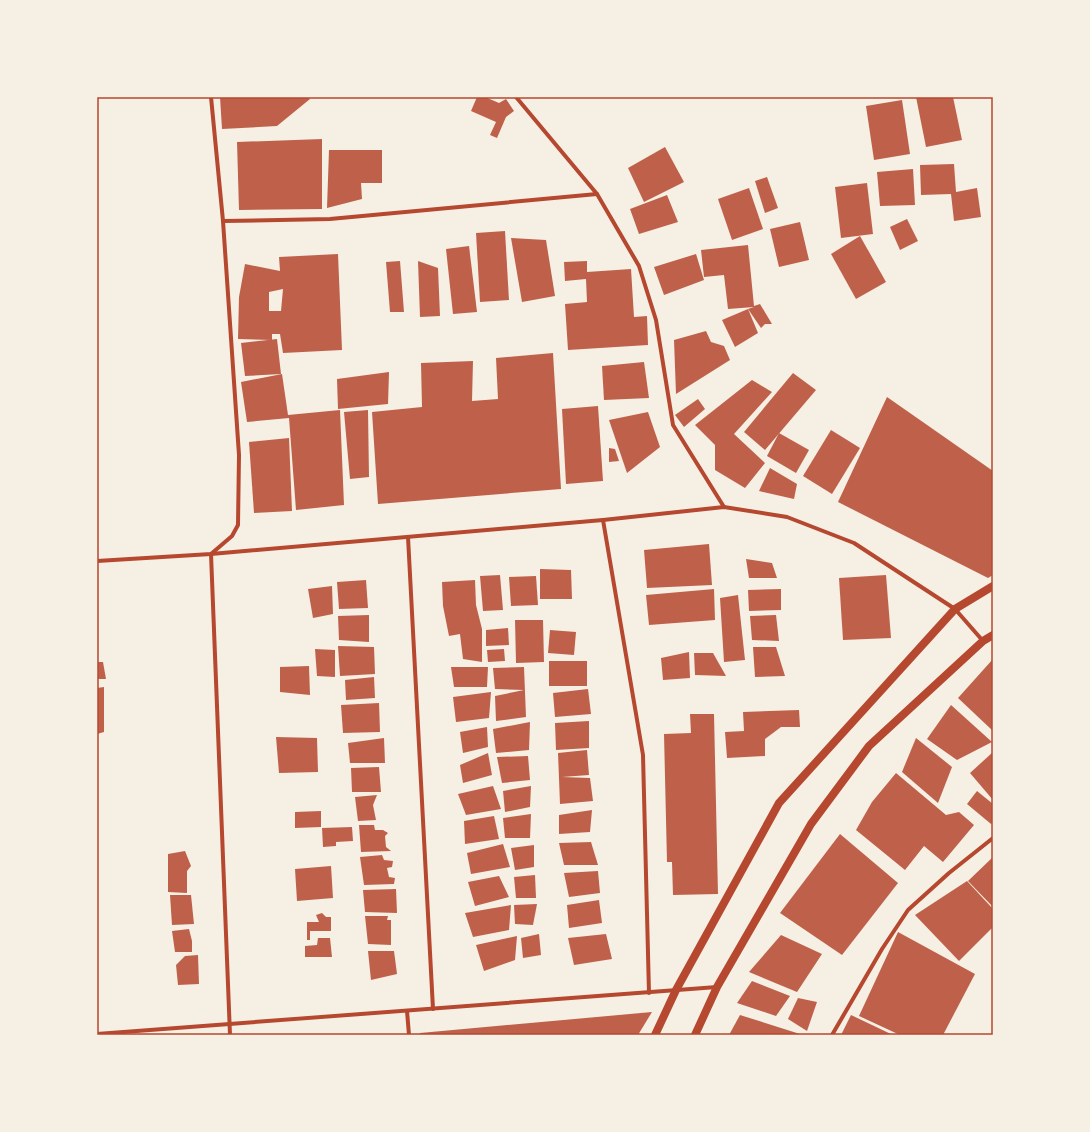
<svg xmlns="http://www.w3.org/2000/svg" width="1090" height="1132" font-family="'PT Sans Narrow',sans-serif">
  <rect width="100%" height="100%" fill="#f6efe4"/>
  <g fill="#bf614a" fill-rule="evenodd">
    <path d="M220 97H307L310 99 277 126 222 129Z"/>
    <path d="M477 97H485L499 103 506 99 514 111 506 117 497 138 490 135 496 122 471 111Z"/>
    <path d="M916 97H953L962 140 926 147Z"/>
    <path d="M902 100 910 154 874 160 866 106Z"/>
    <path d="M322 139V209L239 210 237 142Z"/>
    <path d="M665 147 684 182 644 202 628 168Z"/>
    <path d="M329 150H382V183H361L362 199 327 208Z"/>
    <path d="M954 164 956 192 977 188 981 217 954 221 951 194 921 195 920 165Z"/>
    <path d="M913 169 915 205 880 206 877 172Z"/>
    <path d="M767 177 778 208 765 213 755 181Z"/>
    <path d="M867 183 873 234 841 238 835 187Z"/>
    <path d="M749 188 763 229 732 240 718 199Z"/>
    <path d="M667 195 678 222 639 234 630 209Z"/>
    <path d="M907 219 918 241 900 250 890 227Z"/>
    <path d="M800 222 809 260 779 267 770 229Z"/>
    <path d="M505 231 509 300 480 302 476 233Z"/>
    <path d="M860 236 886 282 856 299 831 254Z"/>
    <path d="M511 238 546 240 555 296 522 302Z"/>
    <path d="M748 245 754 306 760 304 772 324H765L761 328 748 309 754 307 728 309 724 275 704 277 701 250Z"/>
    <path d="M469 246 477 312 453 314 446 249Z"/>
    <path d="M338 254 342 350 283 353 280 334H272V340L238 339 239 297 245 264 280 271 279 257ZM283 289 281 311H269V292Z"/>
    <path d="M696 254 704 280 664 295 654 267Z"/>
    <path d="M400 261 404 312H390L386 262Z"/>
    <path d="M418 261 438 268 440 316 420 317Z"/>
    <path d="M587 261V272L631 269 634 317 647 316 648 345 568 350 565 304 587 302 586 279 565 281 564 262Z"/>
    <path d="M748 309 758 333 735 347 722 320Z"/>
    <path d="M706 331 711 342 724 346 730 360 676 394 674 340Z"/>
    <path d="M277 339 281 374 245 376 241 343Z"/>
    <path d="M553 353 561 489 378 504 372 412 422 407 421 363 473 361 472 401 498 399 496 358Z"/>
    <path d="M644 362 649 398 604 400 602 366Z"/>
    <path d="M389 372 388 404 338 409 337 379Z"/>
    <path d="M793 373 816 390 765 450 744 432Z"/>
    <path d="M282 374 288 415 340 410 344 505 296 510 289 418 247 422 241 382Z"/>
    <path d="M752 380 772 392 734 434 765 463 745 488 715 470V445L695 425Z"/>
    <path d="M887 397 993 471V575L988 578 838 502Z"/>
    <path d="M698 399 705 409 684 427 675 415Z"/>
    <path d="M598 406 603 481 566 484 562 409Z"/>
    <path d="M368 410 369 477 350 479 344 412Z"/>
    <path d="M648 412 660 447 627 473 609 420Z"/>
    <path d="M831 430 860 448 832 494 803 476Z"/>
    <path d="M779 433 809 450 796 473 767 456Z"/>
    <path d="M289 438 292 511 254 513 249 442Z"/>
    <path d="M609 448 615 449 619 461 609 462Z"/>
    <path d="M770 468 797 484 794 499 759 491Z"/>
    <path d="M709 544 712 585 647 588 644 550Z"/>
    <path d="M746 559 772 563 777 578H749Z"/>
    <path d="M540 569 571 570 572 599H540Z"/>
    <path d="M500 575 503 610 483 611 480 576Z"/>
    <path d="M886 575 891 638 843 640 839 578Z"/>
    <path d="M536 576 538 605 511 606 509 577Z"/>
    <path d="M366 580 368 608 339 609 337 582Z"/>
    <path d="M475 580 476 605 482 629V662L463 659 460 634 449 636 443 606 442 582Z"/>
    <path d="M332 586 333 614 313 618 308 589Z"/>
    <path d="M714 589 715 620 649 625 646 595Z"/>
    <path d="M781 589V610L749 611 748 590Z"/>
    <path d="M738 595 745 660 724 662 720 598Z"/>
    <path d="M369 615V642L339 640 338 616Z"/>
    <path d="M776 615 779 641 752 640 750 616Z"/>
    <path d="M515 620H543L544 662 516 663Z"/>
    <path d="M508 628 509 645 486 646V630Z"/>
    <path d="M550 630 576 632 574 655 548 653Z"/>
    <path d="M338 646 374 647 375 674 340 676Z"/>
    <path d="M753 647H776L785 676 755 677Z"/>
    <path d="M315 649 335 650V677L317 676Z"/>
    <path d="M504 649 505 661 488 662 487 650Z"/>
    <path d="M689 652 690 678 663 680 661 658Z"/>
    <path d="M694 653H713L726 676 695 675Z"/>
    <path d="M993 659V731L958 698Z"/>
    <rect x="549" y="661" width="38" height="25"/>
    <path d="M97 662H103L106 679H97Z"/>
    <path d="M309 666 310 695 280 692V667Z"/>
    <path d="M451 667H488L487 687H454Z"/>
    <path d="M524 667 526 717 496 721 495 696 524 690 495 689 493 668Z"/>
    <path d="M374 677 375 698 346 700 345 680Z"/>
    <path d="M104 687V732L97 734V688Z"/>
    <path d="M588 689 591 714 555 717 553 693Z"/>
    <path d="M491 692 489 718 456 722 453 697Z"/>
    <path d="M379 703 380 732 343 733 341 705Z"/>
    <path d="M951 705 992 742 957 760 927 739Z"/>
    <path d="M799 710 800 727H781L765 739V756L727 758 725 732 744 731 743 712Z"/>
    <path d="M690 714H714L718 894 673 895 672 862H667L664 734 691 733Z"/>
    <path d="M589 721V748L556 750 555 723Z"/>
    <path d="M530 722 529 750 496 753 493 729Z"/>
    <path d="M487 727 488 747 463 753 460 732Z"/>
    <path d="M276 737 317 738 318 772 279 773Z"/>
    <path d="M384 738 385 763H350L348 743Z"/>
    <path d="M916 738 952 767 938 803 902 772Z"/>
    <path d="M587 750 589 775 562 777 590 778 593 801 560 804 558 753Z"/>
    <path d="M993 752V800L970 773Z"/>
    <path d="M488 753 492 775 463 783 460 765Z"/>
    <path d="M528 756 530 780 502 783 497 757Z"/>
    <path d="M379 767 381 792H352L351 768Z"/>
    <path d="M896 773 946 815 959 812 974 825 943 862 924 846 905 870 856 830 872 802Z"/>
    <path d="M493 786 501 809 466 815 458 794Z"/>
    <path d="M531 786 530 807 505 812 503 791Z"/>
    <path d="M977 791 993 804V822L991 824 967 804Z"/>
    <path d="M377 795 373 805 376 820 358 821 355 797Z"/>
    <path d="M592 810 590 832 559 834V815Z"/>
    <path d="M321 811V827L295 828V812Z"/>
    <path d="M531 814 530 838H505L503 818Z"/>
    <path d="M494 816 499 839 465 844 464 821Z"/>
    <path d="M359 825H374L375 830H383L388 833 385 836 386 847 391 851 361 852Z"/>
    <path d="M352 827 353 841 336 842V846L323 847 322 828Z"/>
    <path d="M840 834 898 883 842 955 780 913Z"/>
    <path d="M591 842 598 865H564L559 843Z"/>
    <path d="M503 844 510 867 471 874 467 853Z"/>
    <path d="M534 845V867L515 870 511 848Z"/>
    <path d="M185 851 191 866 187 871V893L168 892V854Z"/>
    <path d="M382 855 384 860 393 861 392 867 387 868 389 877 395 878 394 884 364 885 360 857Z"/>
    <path d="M993 857V907L968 881Z"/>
    <path d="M331 866 333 898 297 901 295 869Z"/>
    <path d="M598 871 600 893 569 897 564 873Z"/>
    <path d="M535 875 536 898H516L514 877Z"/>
    <path d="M499 876 509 897 475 906 468 882Z"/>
    <path d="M967 881 993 909V927L959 961 915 915Z"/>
    <path d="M396 889 397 913 365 912 363 890Z"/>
    <path d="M170 895H191L194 924 172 925Z"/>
    <path d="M599 900 602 923 569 928 567 905Z"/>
    <path d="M537 904 533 925 515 924 514 905Z"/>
    <path d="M511 905 509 930 473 937 465 913Z"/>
    <path d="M322 913 326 917H331V931H310V940H307V922H319L316 915Z"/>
    <path d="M365 916H388L387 920H391V945L368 944Z"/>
    <path d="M189 929 192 941V952H175L172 931Z"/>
    <path d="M898 932 975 974 943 1035H900L859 1016Z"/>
    <path d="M539 934 541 955 523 958 521 938Z"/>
    <path d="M606 934 612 959 574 965 568 938Z"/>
    <path d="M781 935 822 954 797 992 749 972Z"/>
    <path d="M517 936 515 960 484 971 476 945Z"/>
    <path d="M318 938H330L332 957H305V946L317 945Z"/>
    <path d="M368 951H394L397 974 371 980Z"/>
    <path d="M198 955 199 984 178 985 176 965 185 956Z"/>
    <path d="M752 981 790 996 776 1016 737 1003Z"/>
    <path d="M798 998 817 1002 807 1031 788 1019Z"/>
    <path d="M652 1012 638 1035H420V1033Z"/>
    <path d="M740 1015 800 1034 798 1035H729Z"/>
    <path d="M851 1015 893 1035H841Z"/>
  </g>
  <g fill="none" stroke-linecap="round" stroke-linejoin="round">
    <g stroke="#b5482f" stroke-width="4">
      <path d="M211 97 223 221 239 455 238 525 232 536 211 554 230 1035"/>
      <path d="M516 97 597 194 639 266 656 320 673 425 724 507"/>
      <path d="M223 221 330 219 597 194"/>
      <path d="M603 520 643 755 649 993"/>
      <path d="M408 537 433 1009"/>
      <path d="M97 561 211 554 603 520 724 507 787 517 854 543 955 609 983 641"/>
      <path d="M407 1011 409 1035"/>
      <path d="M97 1034 717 987"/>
      <path d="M832 1035 882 949 908 910 949 873 993 838"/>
    </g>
    <g stroke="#b5482f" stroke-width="8">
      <path d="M655 1035 676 990 779 803 955 609 993 586"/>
      <path d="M695 1035 717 987 811 824 869 746 983 641 993 635"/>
    </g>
  </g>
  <rect width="1090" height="1132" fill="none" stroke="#f6efe4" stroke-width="196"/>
  <rect x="98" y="98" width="894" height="936" fill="none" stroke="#b5482f" stroke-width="1.5"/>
</svg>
